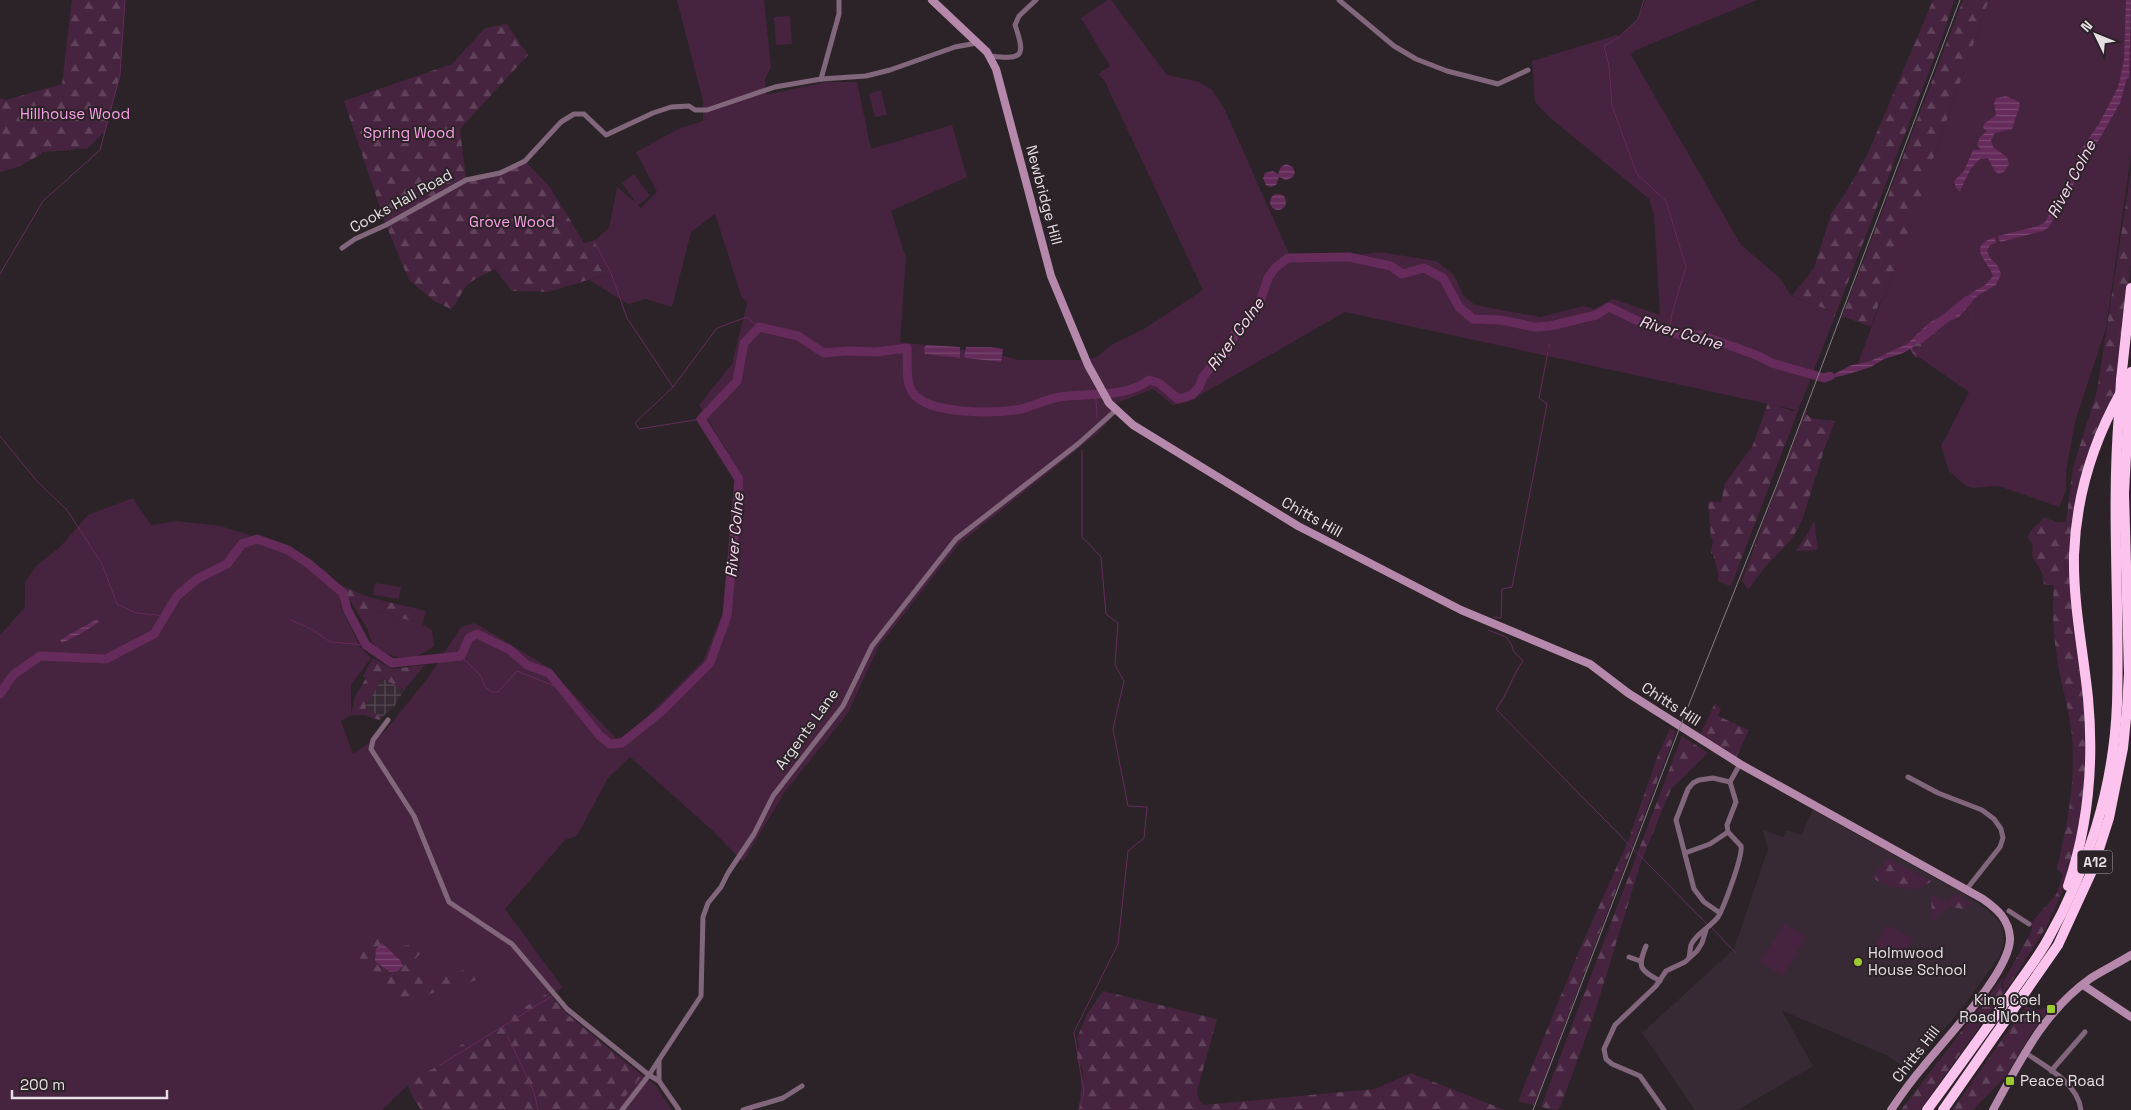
<svg xmlns="http://www.w3.org/2000/svg" width="2131" height="1110" font-family="'Space Grotesk',sans-serif">
  <defs>
    <pattern id="industrial-grid" width="8" height="8" patternUnits="userSpaceOnUse" patternTransform="scale(1.25)"><rect width="8" height="8" fill="#382a35"/><path d="M0 4h8M4 0v8" fill="none" stroke="#554852"/></pattern>
    <pattern id="forest-firs" width="22" height="20" patternUnits="userSpaceOnUse" patternTransform="scale(1.25)"><rect width="22" height="20" fill="#46233f"/><path d="M5 1l3.5 6h-7zM16 11l3.5 6h-7z" fill="#61425b"/></pattern>
    <pattern id="water-rules" width="6" height="5" patternUnits="userSpaceOnUse" patternTransform="scale(1.25)"><rect width="6" height="5" fill="#652b5a"/><path d="M0 2.5h6" fill="none" stroke="#7b4972"/></pattern>
  </defs>
  <rect width="100%" height="100%" fill="#2c2329"/>
  <path fill="#382a35" d="M1813 810 1964 894 1988 910 2001 923 2004 941 1999 957 1962 1008 1909 1071 1888 1056 1781 1010 1813 1066 1738 1110H1695L1642 1033 1734 949 1768 849 1763 830 1783 837 1786 830 1801 835Z"/>
  <path fill="url(#industrial-grid)" d="M382 678 404 690 394 707 382 717 365 708Z"/>
  <g fill="#46233f">
    <path d="M677 0H764L771 67 765 79 766 95 826 82H857L871 149 952 125 967 177 891 211 906 258 900 342 997 354 1018 360H1080L1097 357 1111 345 1144 329 1203 290 1105 82 1098 74 1110 66 1081 18 1107 0H1111L1167 75 1199 82 1212 90 1225 110 1289 254 1357 255 1380 252 1436 261 1454 275 1463 295 1475 305 1540 317 1583 306 1594 309 1613 299 1660 315 1654 215 1649 199 1548 116 1535 102 1532 61 1617 35 1619 37 1638 19 1646 0H1757L1634 51 1631 55 1741 245 1780 278 1791 296 1831 311 1834 319 1799 408 1796 410 1345 312 1188 402 1173 405 1153 389 1116 403 1111 419 1094 436 959 544 879 646 848 713 784 793 743 862 713 831 630 757 608 778 577 836 565 840 505 909 563 988 549 994 567 1014 614 1053 656 1086 672 1110H421C416 1102 407 1092 410 1083L382 1110H0V635L25 607V582L36 566 60 547 88 515 133 498 151 525 176 521 221 526 280 545 328 572 330 584 340 597 341 608 361 648 371 658 351 685V715L341 721 353 754 385 731 427 679 461 627 475 623 546 666 616 738 622 737 644 720 703 661 723 612 744 479 699 405 732 364 747 303 741 295 715 214 691 232 672 307 646 299 628 304 589 280 611 273 594 241 609 228 617 187 636 203 622 183 634 174 650 196 638 205 641 208 657 192 636 152 680 128 703 121V101Z"/>
    <path d="M1989 0H2131V155L2106 328 2075 422 2066 471V491L2059 507 1999 486 1973 488 1966 486 1949 471 1941 446 1969 392 1917 356 1911 348 1857 366 1881 301 1884 299 1935 161 1933 159Z"/>
    <path d="M790 16 792 44 776 45 774 17Z"/>
    <path d="M881 90 887 115 875 117 869 94Z"/>
    <path d="M375 583 401 587 399 599 373 595Z"/>
    <path d="M373 610 422 624 432 630 434 646C429 649 423 654 417 656 400 663 368 650 368 629 368 623 371 616 373 610Z"/>
    <path d="M1784 923 1806 937 1783 976 1760 962Z"/>
    <path d="M1886 925 1913 938 1901 960 1875 946Z"/>
  </g>
  <g fill="url(#forest-firs)">
    <path d="M72 0H125L120 75 104 135 103 133 87 149 77 148 73 150 42 152 40 155 15 168 0 172V98L6 100 62 84Z"/>
    <path d="M1933 0H1954L1943 35 1834 318 1831 311 1792 296 1814 268 1831 214 1847 191 1869 151Z"/>
    <path d="M1963 0H1989L1933 159 1936 160 1884 299 1880 301 1871 327 1845 317 1841 319Z"/>
    <path d="M507 24 528 55 460 129 466 179 500 173 525 161 550 187 584 243 594 241 611 273 548 292 512 291 495 269C485 274 473 278 467 286 460 293 458 302 451 309L434 301 409 280 386 225 344 101 452 64 485 28Z"/>
    <path d="M2131 170V264L2115 397 2075 524 2088 792 2066 883 2047 926 2006 990 2003 986V982L2031 932 2032 927 2030 924 2056 895 2063 875 2057 868C2068 822 2077 775 2071 728 2068 704 2060 681 2057 657 2053 633 2052 608 2054 585H2044L2043 575 2032 556 2033 545 2028 538C2030 527 2039 526 2044 517L2055 522H2066L2073 468 2097 391Z"/>
    <path d="M1996 285 1994 293 1981 304 1971 316 1917 356 1911 348 1932 328 1962 314 1977 296Z"/>
    <path d="M1768 403 1793 411 1799 408 1731 586H1730L1718 581V572L1713 554 1711 553 1713 540 1711 537 1708 502 1709 501 1721 502 1725 483 1752 447Z"/>
    <path d="M1806 410 1807 415 1814 419 1835 421 1825 447 1802 521 1791 540 1765 567 1748 590 1742 580Z"/>
    <path d="M1814 521 1818 550 1796 551 1808 533Z"/>
    <path d="M338 584 368 597 426 611 422 624 373 610 368 630C358 614 350 597 338 584Z"/>
    <path d="M373 658 392 669 425 665 404 690 382 678 365 708 382 717 379 720 364 715H351L355 697 366 678 363 676Z"/>
    <path d="M1715 703 1721 709 1718 716 1749 730 1735 760 1700 735Z"/>
    <path d="M1670 728 1676 732 1534 1105 1518 1101 1579 951 1629 839 1656 760Z"/>
    <path d="M1682 736 1708 753 1671 789 1641 862 1594 1015 1561 1105 1557 1110 1541 1107Z"/>
    <path d="M1888 858 1931 881C1916 896 1888 887 1872 878Z"/>
    <path d="M1954 893 1972 904 1962 909 1949 906 1933 921C1929 913 1934 907 1930 898L1934 895 1941 900 1947 899 1946 902 1948 903Z"/>
    <path d="M379 936 397 947 425 942 427 946 411 964 423 978 429 981 476 966 484 978 438 991 398 1007 389 994 382 990 354 951 355 944H367Z"/>
    <path d="M2004 976 2001 985 2005 991 1920 1110H1901Z"/>
    <path d="M1103 991 1217 1019 1197 1091 1199 1100 1204 1105 1375 1089 1411 1073 1505 1110H1079L1083 1071 1077 1058 1079 1045 1077 1038 1087 1014Z"/>
    <path d="M548 993 567 1014 642 1076 614 1110H421L408 1087 411 1081 452 1058 451 1051Z"/>
    <path d="M2064 995 2065 996 2045 1015 2031 1033 2006 1076 1973 1110H1952L2026 1006C2042 1016 2052 1004 2064 995Z"/>
  </g>
  <g fill="url(#water-rules)">
    <path d="M2126 0H2131L2129 78H2127L2120 103 2049 227 2043 231 2000 242 1998 236 2038 226 2045 222 2069 180 2081 150 2100 122 2118 87 2124 60Z"/>
    <path d="M2006 96 2019 102 2020 105 2012 129 1995 133 1991 140 1993 147 2007 157 2009 164 2004 172 1998 174 1994 170 1988 158 1980 159 1971 168 1960 191 1956 188 1954 181 1964 171 1973 150H1981L1977 145 1980 137 1987 131 1983 128 1984 124 1996 115 1994 103 1996 98Z"/>
    <path d="M1286 164 1293 167 1295 173 1293 177 1286 180 1279 177 1276 185 1271 187 1266 185 1263 178 1265 173 1273 171 1278 174 1281 167Z"/>
    <circle cx="1278" cy="202" r="8"/>
    <path d="M1995 237 1996 243 1990 245 1987 251 1990 258 1998 266 2001 274 1996 285 1977 296 1959 317 1932 328 1912 348 1917 356 1916 358 1910 349C1901 355 1893 356 1884 359 1880 361 1878 363 1874 365 1867 370 1825 381 1817 380L1819 375 1834 374 1852 365 1868 362 1907 344 1929 323 1943 315H1950L1956 312 1971 293 1985 285 1993 276C1988 260 1965 247 1995 237Z"/>
    <path d="M927 345 960 347V358L925 354 924 348Z"/>
    <path d="M966 347H990L1003 349 1001 362 966 358 964 357Z"/>
    <path d="M97 619 99 622 82 633 62 643 60 640Z"/>
    <path d="M382 943 400 960 403 966 398 971 390 972 375 961 376 949Z"/>
  </g>
  <g fill="none" stroke-linecap="round" stroke-linejoin="round">
    <g stroke="#652b5a" stroke-width="1">
      <path d="M1644 0 1638 19 1619 37 1604 46 1609 66 1612 106 1637 174 1666 201 1686 267 1672 313 1669 331"/>
      <path d="M594 241 611 273 627 318 673 387"/>
      <path d="M0 274 43 201 100 150 120 75 125 0"/>
      <path d="M1549 348V344"/>
      <path d="M1094 395 1096 400 1097 418"/>
      <path d="M701 419 639 429 635 423 673 387 717 328 747 317 759 327"/>
      <path d="M0 436 36 480 67 510 102 564 117 604 136 613 166 616"/>
      <path d="M1494 617 1501 618 1502 589 1512 587 1547 404 1539 398 1548 352"/>
      <path d="M289 619 313 630 330 642 366 645"/>
      <path d="M1488 630 1506 637 1511 644 1514 652 1523 661C1512 676 1508 694 1496 709L1707 924"/>
      <path d="M461 656 481 676 485 687 492 692H498L517 671 562 689"/>
      <path d="M1710 926 1736 953"/>
      <path d="M503 1026 506 1032"/>
      <path d="M507 1035 534 1092 538 1110"/>
      <path d="M440 1065 552 996"/>
      <path d="M1079 1110 1084 1093 1074 1032 1118 944 1128 851 1144 838 1147 807 1128 806 1113 729 1124 681 1115 665 1118 623 1106 614 1101 557 1082 537V450"/>
    </g>
    <g stroke="#652b5a" stroke-width="9">
      <path d="M1920 339 1968 300"/>
      <path d="M0 694 13 675 40 656 106 659 154 634 177 596 197 579 227 564 242 544 257 539 288 550 309 564 343 593 347 609 366 645 392 663 461 656 469 638 477 634 510 650 527 665 549 673 599 735 610 744 622 743 662 711 710 663 727 616 739 479 701 419 737 381 744 343 759 327 798 336 824 353 847 351 876 352 907 348C908 361 905 383 913 393 929 415 992 413 1016 410 1031 408 1045 399 1060 397 1088 392 1125 399 1149 380L1159 383 1178 399 1192 395 1199 387 1203 377 1210 368 1226 353 1238 327 1252 316 1259 305 1268 278 1275 268 1288 258 1349 257 1391 266 1402 274 1424 268 1443 278 1459 307 1473 319 1500 320 1535 327 1550 326 1596 315 1609 307 1640 322 1680 335H1701L1756 355 1772 363 1824 378 1830 376"/>
    </g>
    <g stroke="#82667b" stroke-width="5">
      <path d="M1339 0 1394 46 1416 59 1447 71 1498 84 1528 70"/>
      <path d="M989 56C1021 59 1027 59 1015 25L1019 16 1036 0"/>
      <path d="M821 79 839 14V0"/>
      <path d="M342 248 355 239 386 225 466 180 500 173 525 161 561 122 574 114H584L606 135 653 113 671 107 689 106 695 110H707L775 87 821 79 866 76 890 70 955 47 977 43"/>
      <path d="M388 720 373 740 371 749 414 816 449 902 512 944 567 1009 649 1075 659 1081 679 1110"/>
      <path d="M1908 777 1938 793 1982 810 1994 819 2001 829 2003 838 2000 847 1966 890"/>
      <path d="M1685 853 1710 844 1728 832"/>
      <path d="M2009 911 2029 924"/>
      <path d="M1720 913 1704 902 1694 889 1676 820 1688 789 1693 783 1699 780 1713 778 1730 782"/>
      <path d="M1646 946C1637 968 1640 970 1660 981"/>
      <path d="M1629 957 1640 961"/>
      <path d="M1689 957C1690 953 1690 949 1691 945 1695 934 1711 927 1718 917 1724 907 1743 856 1741 846L1728 832 1727 825 1736 802 1730 782 1740 764"/>
      <path d="M2024 1052C2045 1066 2078 1083 2081 1110"/>
      <path d="M659 1060V1081"/>
      <path d="M2051 1071 2085 1032"/>
      <path d="M622 1110 649 1075 701 996 703 917 708 903 721 887 728 873 754 834 773 796 843 706 872 646 956 539 1078 444 1116 410"/>
      <path d="M743 1110 783 1098 802 1086"/>
      <path d="M1664 1110 1640 1076 1612 1064 1606 1059 1604 1049 1615 1025 1656 986 1666 971 1685 962 1697 951 1702 943 1706 930"/>
    </g>
    <g stroke="#b689ac" stroke-width="8">
      <path d="M932 0 987 52 996 69 1051 276 1088 365 1109 403 1133 425 1298 526 1461 610 1590 664 1628 693 1740 764 1983 899C1997 909 2009 919 2010 938 2011 971 1944 1040 1923 1067 1911 1081 1901 1095 1891 1110"/>
      <path d="M2083 985 2131 1017"/>
      <path d="M1993 1110C2020 1061 2044 1011 2091 978 2104 970 2118 963 2131 955"/>
    </g>
    <g stroke="#fcc3ee" stroke-width="10">
      <path d="M2121 380 2131 288"/>
      <path d="M2068 886C2089 824 2094 762 2088 698 2083 650 2073 603 2074 555 2076 497 2093 442 2121 392"/>
      <path d="M1927 1110C1956 1071 1983 1033 2011 994 2023 976 2037 959 2047 941 2088 869 2114 787 2117 704 2120 607 2111 511 2119 414"/>
      <path d="M1943 1110 2058 945 2092 871 2109 818 2123 748 2127 708 2129 673 2124 493 2129 399"/>
    </g>
    <path stroke="#857e83" stroke-width="1" d="M1533 1110 1680 727 1778 482 1960 0"/>
    <g stroke="#fcc3ee" stroke-width="10">
      <path d="M2129 399 2131 372"/>
      <path d="M2119 414 2121 380"/>
    </g>
  </g>
  <g fill="#9dca30" stroke="#2c2329" stroke-width="2">
    <circle cx="1858" cy="962" r="5"/>
    <rect x="2046" y="1004" width="10" height="10" rx="2.5"/>
    <rect x="2005" y="1076" width="10" height="10" rx="2.5"/>
  </g>
  <g text-anchor="middle" stroke-width="4" stroke-linejoin="round" paint-order="stroke">
    <rect fill="#2c2329" stroke="#aea7ac" stroke-width="1" x="2077.5" y="850.5" width="35" height="23" rx="4"/>
    <g font-size="14" font-weight="bold" fill="#e5dfe4">
      <text x="2095" y="867">A12</text>
    </g>
    <g font-size="15" fill="#f9a1e6" stroke="#2c2329">
      <text x="75" y="119">Hillhouse Wood</text>
      <text x="409" y="138">Spring Wood</text>
      <text x="512" y="227">Grove Wood</text>
    </g>
    <g font-size="15" fill="#e5dfe4" stroke="#2c2329">
      <text transform="translate(1044 195) rotate(75)" y="5">Newbridge Hill</text>
      <text transform="translate(401 201) rotate(-29)" y="5">Cooks Hall Road</text>
      <text transform="translate(1312 517) rotate(29)" y="5">Chitts Hill</text>
      <text transform="translate(1671 704) rotate(33)" y="5">Chitts Hill</text>
      <text transform="translate(807 729) rotate(-54)" y="5">Argents Lane</text>
      <text transform="translate(1916 1054) rotate(-52)" y="5">Chitts Hill</text>
    </g>
    <g font-size="15" fill="#e5dfe4" stroke="#2c2329" text-anchor="start">
      <text x="1868" y="958">Holmwood<tspan x="1868" dy="17">House School</tspan></text>
      <text x="2041" y="1005" text-anchor="end">King Coel<tspan x="2041" dy="17">Road North</tspan></text>
      <text x="2020" y="1086">Peace Road</text>
    </g>
    <g font-size="16" font-style="italic" fill="#f9d4ef" stroke="#2c2329">
      <text transform="translate(2071 179) rotate(-62)" y="6">River Colne</text>
      <text transform="translate(1681 332) rotate(16)" y="6">River Colne</text>
      <text transform="translate(1235 334) rotate(-54)" y="6">River Colne</text>
      <text transform="translate(734 535) rotate(-85)" y="6">River Colne</text>
    </g>
  </g>
  <g transform="translate(2096 35) rotate(313)" stroke="#2c2329" stroke-width="4" paint-order="stroke">
  <path d="M0-4L9 19L0 12L-9 19Z" fill="#e5dfe4"/>
  <text y="-8" font-size="14" font-weight="bold" text-anchor="middle" fill="#e5dfe4">N</text>
  </g>
  <path d="M12 1090v8h155v-8" fill="none" stroke="#e5dfe4" stroke-width="2.5"/>
  <text x="20" y="1090" font-size="15" fill="#e5dfe4" stroke="#2c2329" stroke-width="4" paint-order="stroke">200 m</text>
</svg>
